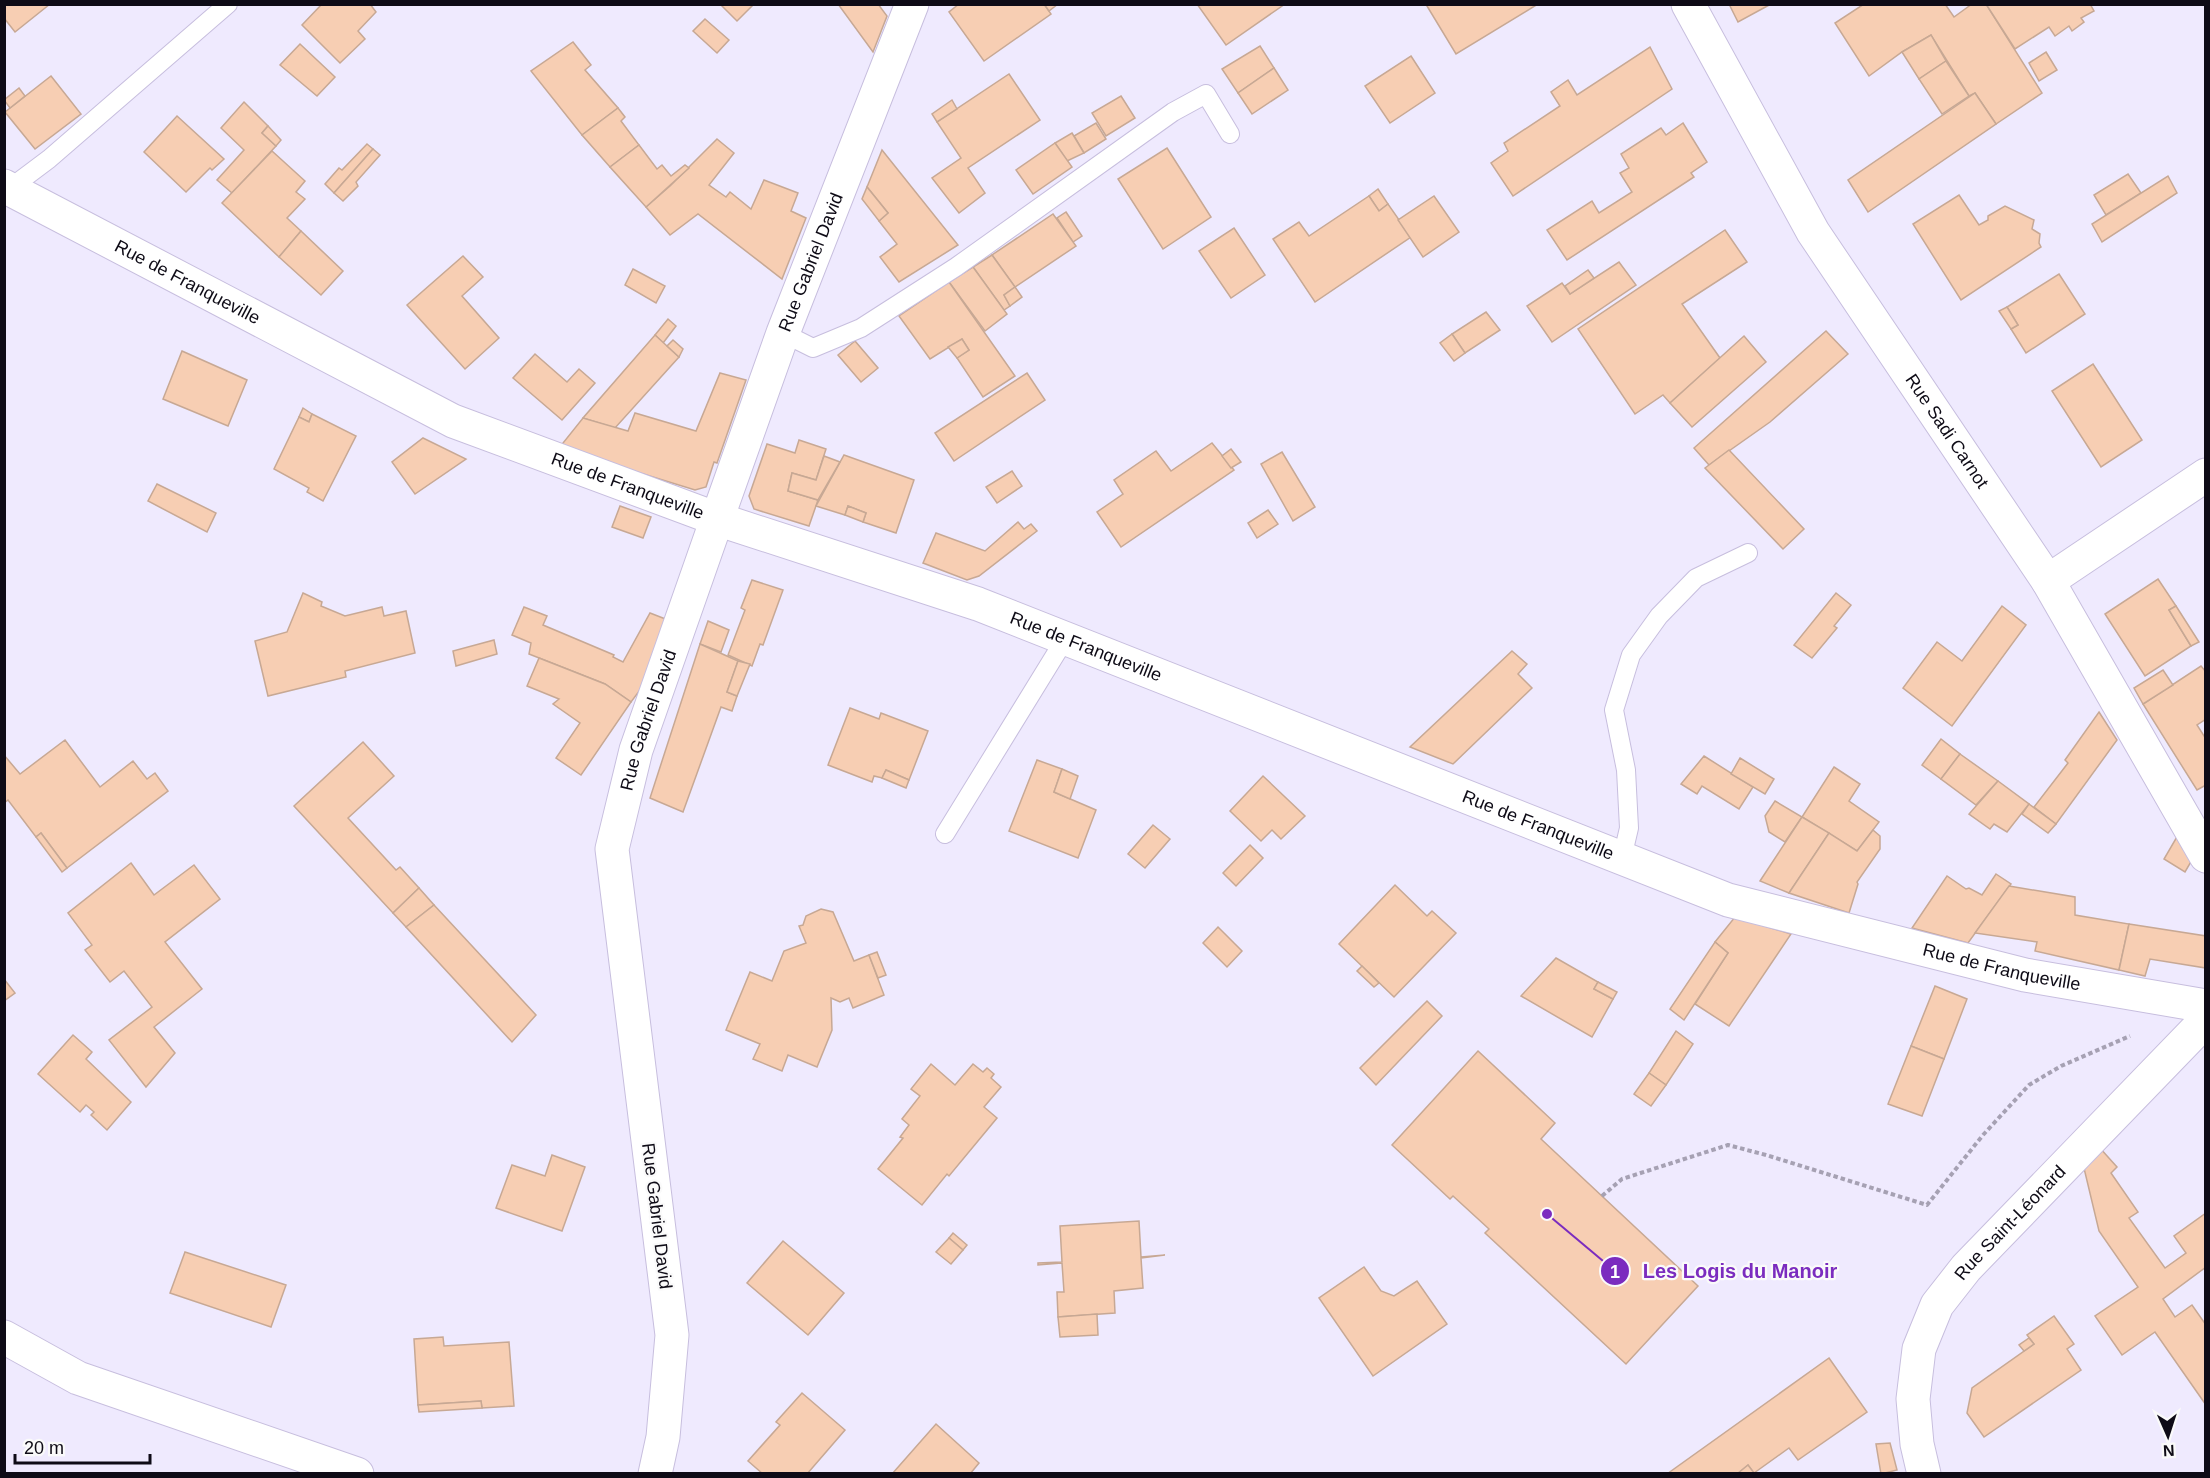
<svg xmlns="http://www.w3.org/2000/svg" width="2210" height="1478" font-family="Helvetica,sans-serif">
  <rect width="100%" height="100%" fill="#efeafe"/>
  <g fill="#f7ceb3" stroke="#c7a894" stroke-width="1.5">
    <path d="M4 4H50L15 32 4 18Z"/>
    <path d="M322 4H370L376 12 358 31 365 39 340 63 302 25Z"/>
    <path d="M720 4H754L737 21Z"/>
    <path d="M838 4H878L887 16 873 52Z"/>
    <path d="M959 4H1044L1051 14 984 61 949 12Z"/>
    <path d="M1044 4H1058L1049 11Z"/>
    <path d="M1197 4H1285L1226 45Z"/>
    <path d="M1429 4H1538L1456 54 1427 6Z"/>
    <path d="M1729 4H1771L1738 22Z"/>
    <path d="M1864 4H1945L1954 17 1972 4H1986L2042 93 1996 124 1975 93 1969 96 1931 35 1902 52 1869 76 1835 23Z"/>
    <path d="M1986 4H2090L2094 11 2081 18 2084 22 2072 31 2069 26 2055 36 2049 27 2015 49Z"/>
    <path d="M705 19 729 40 717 53 693 31Z"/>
    <path d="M1931 35 1946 61 1919 79 1902 52Z"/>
    <path d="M573 42 591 65 585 70 618 108 582 135 531 71Z"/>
    <path d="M300 44 335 77 317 96 280 65Z"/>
    <path d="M1260 46 1274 68 1238 93 1222 69Z"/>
    <path d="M1650 47 1672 89 1513 196 1491 163 1508 151 1504 143 1560 106 1551 92 1568 80 1577 95Z"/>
    <path d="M2046 52 2057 70 2039 81 2029 63Z"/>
    <path d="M1411 56 1435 93 1390 123 1365 86Z"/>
    <path d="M1946 61 1969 96 1942 114 1919 79Z"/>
    <path d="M1274 68 1288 90 1252 114 1238 93Z"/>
    <path d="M1009 74 1040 120 968 168 985 193 959 213 932 178 961 158 937 122Z"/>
    <path d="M51 76 81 114 35 149 5 112Z"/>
    <path d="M19 88 25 96 10 108 4 100Z"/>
    <path d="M1975 93 1996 124 1868 212 1848 180Z"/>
    <path d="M1121 96 1135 118 1106 136 1092 113Z"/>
    <path d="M952 100 957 109 937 122 932 114Z"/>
    <path d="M244 102 268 126 262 133 276 146 232 193 217 180 244 150 221 128Z"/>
    <path d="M618 108 625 117 621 121 639 145 610 167 582 135Z"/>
    <path d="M177 116 224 159 212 170 210 168 186 192 144 152Z"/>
    <path d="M1096 123 1106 139 1084 153 1074 136Z"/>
    <path d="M1683 123 1707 162 1691 173 1694 177 1567 260 1547 230 1592 201 1599 213 1632 192 1620 173 1629 168 1621 154 1661 128 1666 135Z"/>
    <path d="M268 126 281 140 276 146 262 133Z"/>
    <path d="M1072 133 1084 153 1067 161 1055 143Z"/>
    <path d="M717 139 734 153 709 185 726 197 730 192 751 209 764 180 798 193 791 211 806 218 782 279 698 214 670 235 646 207 670 186Z"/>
    <path d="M1055 143 1072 167 1033 194 1016 170Z"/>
    <path d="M367 144 373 149 334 193 325 184 339 168 342 170Z"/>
    <path d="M639 145 657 169 662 165 671 176 685 165 689 168 646 207 610 167Z"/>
    <path d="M1167 148 1211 217 1163 249 1118 179Z"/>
    <path d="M373 149 380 155 356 182 358 186 343 201 334 193Z"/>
    <path d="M882 150 958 245 899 282 880 257 897 244 879 221 888 213 867 187Z"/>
    <path d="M272 151 305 181 296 192 305 199 287 218 301 231 279 257 222 203Z"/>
    <path d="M2128 174 2141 193 2106 215 2094 195Z"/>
    <path d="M2168 176 2177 193 2102 242 2092 224Z"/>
    <path d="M867 187 888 213 879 221 862 199Z"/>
    <path d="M1378 189 1388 204 1379 211 1369 196Z"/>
    <path d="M1959 195 1979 225 1988 220V216L2005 206 2034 220 2032 229 2040 234 2039 243 2041 247 1961 300 1913 224Z"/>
    <path d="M1369 196 1379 211 1388 204 1411 237 1315 302 1273 239 1299 222 1309 236Z"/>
    <path d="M1434 196 1459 232 1423 257 1398 220Z"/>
    <path d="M1066 212 1082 236 1073 242 1057 218Z"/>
    <path d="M1053 214 1076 246 1015 287 992 255Z"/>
    <path d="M1234 228 1265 275 1231 298 1199 251Z"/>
    <path d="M1725 230 1747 262 1682 304 1720 358 1670 403 1663 395 1635 414 1578 329Z"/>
    <path d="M301 231 343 271 321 295 279 257Z"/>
    <path d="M992 255 1015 287 1004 295 1010 306 1004 310 973 267Z"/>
    <path d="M463 256 483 277 462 296 499 338 465 369 407 305Z"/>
    <path d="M1619 262 1636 285 1552 342 1527 306 1562 283 1570 294Z"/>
    <path d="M973 267 1007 314 985 331 949 282Z"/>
    <path d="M633 269 665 286 656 303 625 285Z"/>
    <path d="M1588 270 1594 278 1570 294 1565 286Z"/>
    <path d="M2059 274 2085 314 2026 353 2011 329 2018 325 2007 307Z"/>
    <path d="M949 282 1015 376 983 397 957 358 969 350 962 339 930 359 899 316Z"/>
    <path d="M1015 287 1022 297 1010 306 1004 295Z"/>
    <path d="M2007 307 2018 325 2011 329 1999 311Z"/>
    <path d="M1486 312 1500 330 1465 353 1452 334Z"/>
    <path d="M668 319 676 326 663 343 655 335Z"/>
    <path d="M1826 331 1848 354 1770 422 1709 465 1694 448Z"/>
    <path d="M1452 334 1465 353 1454 361 1440 343Z"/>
    <path d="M655 335 679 357 615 428 583 418Z"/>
    <path d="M1744 336 1766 362 1692 427 1670 403Z"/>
    <path d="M962 339 969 350 957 358 948 347Z"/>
    <path d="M673 340 683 349 679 357 667 346Z"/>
    <path d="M855 341 878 368 861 382 838 355Z"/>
    <path d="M182 351 247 380 228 426 163 399Z"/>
    <path d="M535 354 567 382 579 369 595 383 562 420 513 378Z"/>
    <path d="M2093 364 2142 440 2101 467 2052 391Z"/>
    <path d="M720 373 746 380 717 463 714 462 706 487 695 490 559 448 583 418 628 431 635 413 696 431Z"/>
    <path d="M1027 373 1045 400 954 461 935 433Z"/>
    <path d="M303 408 312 414 309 422 299 417Z"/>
    <path d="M312 414 356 436 323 501 307 492 309 488 274 469 299 417 309 422Z"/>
    <path d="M423 438 466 459 415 494 392 462Z"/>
    <path d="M799 440 826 449 816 480 792 473 788 491 818 500 809 526 754 509 749 496 767 444 795 453Z"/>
    <path d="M1212 443 1234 470 1121 547 1097 512 1123 494 1114 480 1156 451 1171 471Z"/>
    <path d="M1231 449 1241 462 1231 468 1222 456Z"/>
    <path d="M1729 450 1804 529 1783 549 1705 468Z"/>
    <path d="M1282 452 1315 507 1293 521 1261 464Z"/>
    <path d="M844 455 914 480 896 533 863 522 866 513 848 506 845 515 816 506Z"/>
    <path d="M824 456 840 462 818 500 788 491 792 473 816 480Z"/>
    <path d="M1012 471 1022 486 997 503 986 487Z"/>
    <path d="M157 484 216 513 207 532 148 501Z"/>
    <path d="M620 506 651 517 643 538 612 527Z"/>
    <path d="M848 506 866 513 863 522 845 515Z"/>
    <path d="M1268 510 1278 524 1257 538 1248 523Z"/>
    <path d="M1018 522 1024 529 1031 524 1037 531 979 576 967 580 923 563 936 533 985 551Z"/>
    <path d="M2158 579 2176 606 2169 610 2191 646 2145 676 2105 614Z"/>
    <path d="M752 580 783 590 763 645 760 644 752 666 728 655 745 610 741 608Z"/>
    <path d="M303 593 322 602 321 606 345 616 382 607 384 616 406 611 415 653 345 671 346 677 268 696 255 641 287 632Z"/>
    <path d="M1836 593 1851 605 1834 626 1837 628 1812 658 1794 645Z"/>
    <path d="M2002 606 2026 625 1952 726 1903 688 1937 642 1962 661Z"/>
    <path d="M2176 606 2199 642 2191 646 2169 610Z"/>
    <path d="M524 607 547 616 543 625 614 655 613 657 623 662 650 613 668 620 646 682 631 702 605 684 529 654 531 643 512 635Z"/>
    <path d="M708 621 729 630 721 652 700 644Z"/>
    <path d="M494 640 497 654 456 666 453 651Z"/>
    <path d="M700 644 738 661 727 692 737 696 732 711 721 707 683 812 650 798Z"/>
    <path d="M1512 651 1527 664 1518 674 1532 688 1453 764 1410 747Z"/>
    <path d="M539 658 605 684 631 702 581 775 556 758 580 723 553 704 559 699 527 686Z"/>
    <path d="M738 661 750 664 737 696 727 692Z"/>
    <path d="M2201 666 2206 672V719L2197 725 2206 739V785L2197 790 2143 704Z"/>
    <path d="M2163 670 2173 685 2143 704 2134 688Z"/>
    <path d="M850 708 879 719 881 713 928 731 909 780 886 770 882 778 874 776 872 782 828 765Z"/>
    <path d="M2099 712 2117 740 2056 824 2034 807 2068 763 2065 760Z"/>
    <path d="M1941 739 1960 754 1941 779 1922 765Z"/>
    <path d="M65 740 100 787 133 761 147 779 155 773 168 791 67 868 41 833 36 837 8 800 4 803V755L20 774Z"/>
    <path d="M363 742 394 776 348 818 396 870 400 867 419 888 393 913 294 806Z"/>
    <path d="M1960 754 1998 781 1976 805 1941 779Z"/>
    <path d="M1704 756 1753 787 1739 809 1702 786 1697 794 1681 784Z"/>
    <path d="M1740 758 1774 779 1765 794 1731 774Z"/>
    <path d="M1037 760 1062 769 1054 792 1096 810 1078 858 1009 831Z"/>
    <path d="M1834 767 1860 784 1849 801 1879 822 1857 851 1802 817Z"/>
    <path d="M1062 769 1078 776 1070 799 1054 792Z"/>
    <path d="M886 770 909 780 906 788 882 778Z"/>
    <path d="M1263 776 1305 816 1281 839 1272 830 1261 841 1230 811Z"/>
    <path d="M1998 781 2029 804 2007 832 1994 824 1990 829 1969 814Z"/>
    <path d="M1775 801 1802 817 1785 842 1769 832 1765 816Z"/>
    <path d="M2029 804 2056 824 2048 833 2022 814Z"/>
    <path d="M1802 817 1829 833 1789 893 1760 881Z"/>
    <path d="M1153 825 1170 839 1145 868 1128 854Z"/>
    <path d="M1873 830 1880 836V849L1857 882 1858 884 1849 913 1789 893 1829 833 1857 851Z"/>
    <path d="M41 833 67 868 62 872 36 837Z"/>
    <path d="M2178 835 2192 860 2185 872 2164 859Z"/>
    <path d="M1250 845 1263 858 1236 886 1223 873Z"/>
    <path d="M131 863 154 895 194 865 220 899 165 942 202 989 154 1027 175 1053 146 1087 109 1040 152 1007 124 971 110 982 85 950 92 945 68 913Z"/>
    <path d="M1996 874 2011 884 1968 943 1912 928 1947 876 1966 889 1969 888 1982 895Z"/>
    <path d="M1395 885 1427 916 1432 911 1456 933 1394 997 1339 944Z"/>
    <path d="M2009 886 2075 897V915L2129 924 2119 970 2035 951 2037 942 1975 933Z"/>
    <path d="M419 888 434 905 406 927 393 913Z"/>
    <path d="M434 905 536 1015 512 1042 406 927Z"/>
    <path d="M821 909 833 912 854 961 869 955 884 995 853 1008 849 998 840 1002 831 998 832 1030 817 1067 788 1055 782 1071 753 1059 760 1044 726 1030 750 972 772 981 784 951 806 943 799 926 803 925 806 916Z"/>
    <path d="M1735 917 1791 934 1729 1026 1695 1004 1728 953 1715 942Z"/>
    <path d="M2129 924 2206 936V968L2150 959 2145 976 2119 970Z"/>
    <path d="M1218 927 1242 951 1227 967 1203 943Z"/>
    <path d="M1715 942 1728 953 1684 1020 1670 1009Z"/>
    <path d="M877 952 886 975 878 978 869 955Z"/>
    <path d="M1556 958 1598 982 1594 989 1613 999 1592 1037 1521 996Z"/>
    <path d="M1362 966 1379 983 1374 987 1357 971Z"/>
    <path d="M4 979 15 993 4 1001Z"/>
    <path d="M1598 982 1617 992 1613 999 1594 989Z"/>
    <path d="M1935 986 1967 999 1944 1059 1911 1046Z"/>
    <path d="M1427 1001 1442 1016 1376 1085 1360 1068Z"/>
    <path d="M1676 1031 1693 1044 1666 1085 1649 1073Z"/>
    <path d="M73 1035 92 1052 86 1059 131 1102 107 1130 91 1115 94 1112 86 1105 80 1112 38 1074Z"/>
    <path d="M1911 1046 1944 1059 1922 1116 1888 1104Z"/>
    <path d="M1478 1051 1555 1123 1541 1139 1698 1286 1626 1364 1485 1233 1489 1229 1453 1196 1450 1199 1392 1145Z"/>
    <path d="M931 1064 955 1085 973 1064 983 1072 987 1068 994 1074 991 1078 1001 1087 984 1107 997 1118 949 1176 947 1174 922 1205 878 1169 903 1138 900 1137 909 1125 902 1119 920 1096 911 1089Z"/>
    <path d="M1649 1073 1666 1085 1651 1106 1634 1094Z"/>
    <path d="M2099 1147 2117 1167 2111 1173 2138 1212 2129 1218 2165 1268 2186 1253 2174 1236 2206 1213V1267L2163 1299 2175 1317 2192 1305 2206 1325V1405L2155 1332 2122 1355 2095 1316 2138 1287 2099 1231 2083 1164Z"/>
    <path d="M552 1155 585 1167 562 1231 496 1208 512 1165 545 1176Z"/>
    <path d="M1139 1221 1141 1257 1165 1255 1141 1258 1143 1288 1114 1291 1115 1313 1058 1317 1057 1292H1064L1062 1263 1038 1265V1263L1062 1262 1060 1226Z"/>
    <path d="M953 1233 967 1245 963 1250 949 1238Z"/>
    <path d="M949 1238 963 1250 951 1264 936 1252Z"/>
    <path d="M783 1241 844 1293 808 1335 747 1283Z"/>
    <path d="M185 1252 286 1285 271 1327 170 1293Z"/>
    <path d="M1364 1267 1381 1291 1394 1296 1417 1281 1447 1324 1373 1376 1319 1298Z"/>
    <path d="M1097 1314 1098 1335 1060 1337 1058 1317Z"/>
    <path d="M2054 1316 2074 1344 2067 1349 2081 1370 1984 1437 1967 1413 1972 1388 2034 1344 2027 1335Z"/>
    <path d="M443 1337 444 1346 509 1342 514 1406 482 1408 481 1401 418 1405 414 1339Z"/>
    <path d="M2029 1338 2034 1344 2024 1351 2019 1345Z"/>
    <path d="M1829 1358 1867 1412 1798 1460 1789 1448 1754 1473 1748 1465 1737 1474H1667Z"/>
    <path d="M802 1393 845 1430 807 1474H763L748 1461 780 1425 776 1422Z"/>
    <path d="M481 1401 482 1408 419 1412 418 1405Z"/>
    <path d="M936 1424 979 1463 970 1474H892Z"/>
    <path d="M1890 1443 1897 1470 1881 1474 1876 1444Z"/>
    <path d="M1748 1465 1754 1473 1737 1474Z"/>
  </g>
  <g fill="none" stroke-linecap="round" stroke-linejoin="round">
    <g stroke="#c7bede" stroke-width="20">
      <g id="lane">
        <path d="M9 189 49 159 228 4"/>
        <path d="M783 333 813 348 861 328 956 267 1173 112 1206 94 1230 134"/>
        <path d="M945 834 1065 639"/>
        <path d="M1622 858 1629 828 1626 770 1614 710 1631 655 1659 616 1696 578 1748 553"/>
      </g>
    </g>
    <g stroke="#c7bede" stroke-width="35">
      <g id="street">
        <path id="s1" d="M1688 4 1813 232 2048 581 2206 856"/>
        <path id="s2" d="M4 186 453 421 717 519 978 604 1728 900 2025 975 2206 1006"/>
        <path d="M2048 581 2206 475"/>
        <path d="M4 1337 78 1378 357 1474"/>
        <path id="s3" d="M655 1474 663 1437 672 1335 612 849 636 750 717 519 783 333 912 4"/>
        <path id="s4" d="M1924 1474 1917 1444 1913 1399 1919 1349 1937 1305 1966 1268 2206 1020"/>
      </g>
    </g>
    <path stroke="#a6a1b3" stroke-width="4" stroke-dasharray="4.5 3" stroke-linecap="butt" d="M1602 1196 1622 1179 1728 1145 1766 1155 1927 1205 1983 1135 2029 1085 2061 1066 2130 1036"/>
    <use href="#lane" stroke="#fff" stroke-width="18"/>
    <use href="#street" stroke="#fff" stroke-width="33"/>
  </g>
  <g text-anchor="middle" stroke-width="4.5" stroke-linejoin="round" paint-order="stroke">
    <g font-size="18" fill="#0e0b16" stroke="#fafafa">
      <text dy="6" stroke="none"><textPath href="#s3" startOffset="1250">Rue Gabriel David</textPath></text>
      <text dy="6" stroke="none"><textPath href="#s2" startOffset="207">Rue de Franqueville</textPath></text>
      <text dy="6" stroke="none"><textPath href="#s1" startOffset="500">Rue Sadi Carnot</textPath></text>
      <text dy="6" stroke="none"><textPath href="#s2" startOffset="693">Rue de Franqueville</textPath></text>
      <text dy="6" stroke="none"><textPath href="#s2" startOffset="1179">Rue de Franqueville</textPath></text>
      <text dy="6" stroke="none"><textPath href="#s3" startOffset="764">Rue Gabriel David</textPath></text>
      <text dy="6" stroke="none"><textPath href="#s2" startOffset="1665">Rue de Franqueville</textPath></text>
      <text dy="6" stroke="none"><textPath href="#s2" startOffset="2151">Rue de Franqueville</textPath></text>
      <text transform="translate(657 1216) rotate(83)" y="6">Rue Gabriel David</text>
      <text dy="6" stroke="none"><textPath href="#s4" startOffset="284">Rue Saint-Léonard</textPath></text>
    </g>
  </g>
  <path fill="none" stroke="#7b2cbf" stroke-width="2" d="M1547 1214L1615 1271"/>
  <g fill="#7b2cbf" stroke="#fafafa" stroke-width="2">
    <circle cx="1547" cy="1214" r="6"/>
    <circle cx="1615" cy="1271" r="15"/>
  </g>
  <g font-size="18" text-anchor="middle" font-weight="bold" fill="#fff">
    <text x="1615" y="1278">1</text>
  </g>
  <g font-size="20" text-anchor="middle" font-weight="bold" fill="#7b2cbf" stroke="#fafafa" stroke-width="4.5" stroke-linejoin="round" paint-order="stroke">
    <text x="1740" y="1278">Les Logis du Manoir</text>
  </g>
  <rect width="2210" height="1478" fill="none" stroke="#0e0b16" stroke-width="12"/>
  <g transform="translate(2168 1436) rotate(177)" stroke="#fafafa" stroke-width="4.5" paint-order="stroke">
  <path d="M0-4.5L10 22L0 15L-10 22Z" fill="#0e0b16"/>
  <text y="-9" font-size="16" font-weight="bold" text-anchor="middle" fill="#0e0b16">N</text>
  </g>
  <path d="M15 1454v9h135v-9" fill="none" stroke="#0e0b16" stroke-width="3"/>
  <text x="24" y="1454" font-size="18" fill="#0e0b16" stroke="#fafafa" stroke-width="4.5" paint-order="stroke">20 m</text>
</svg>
